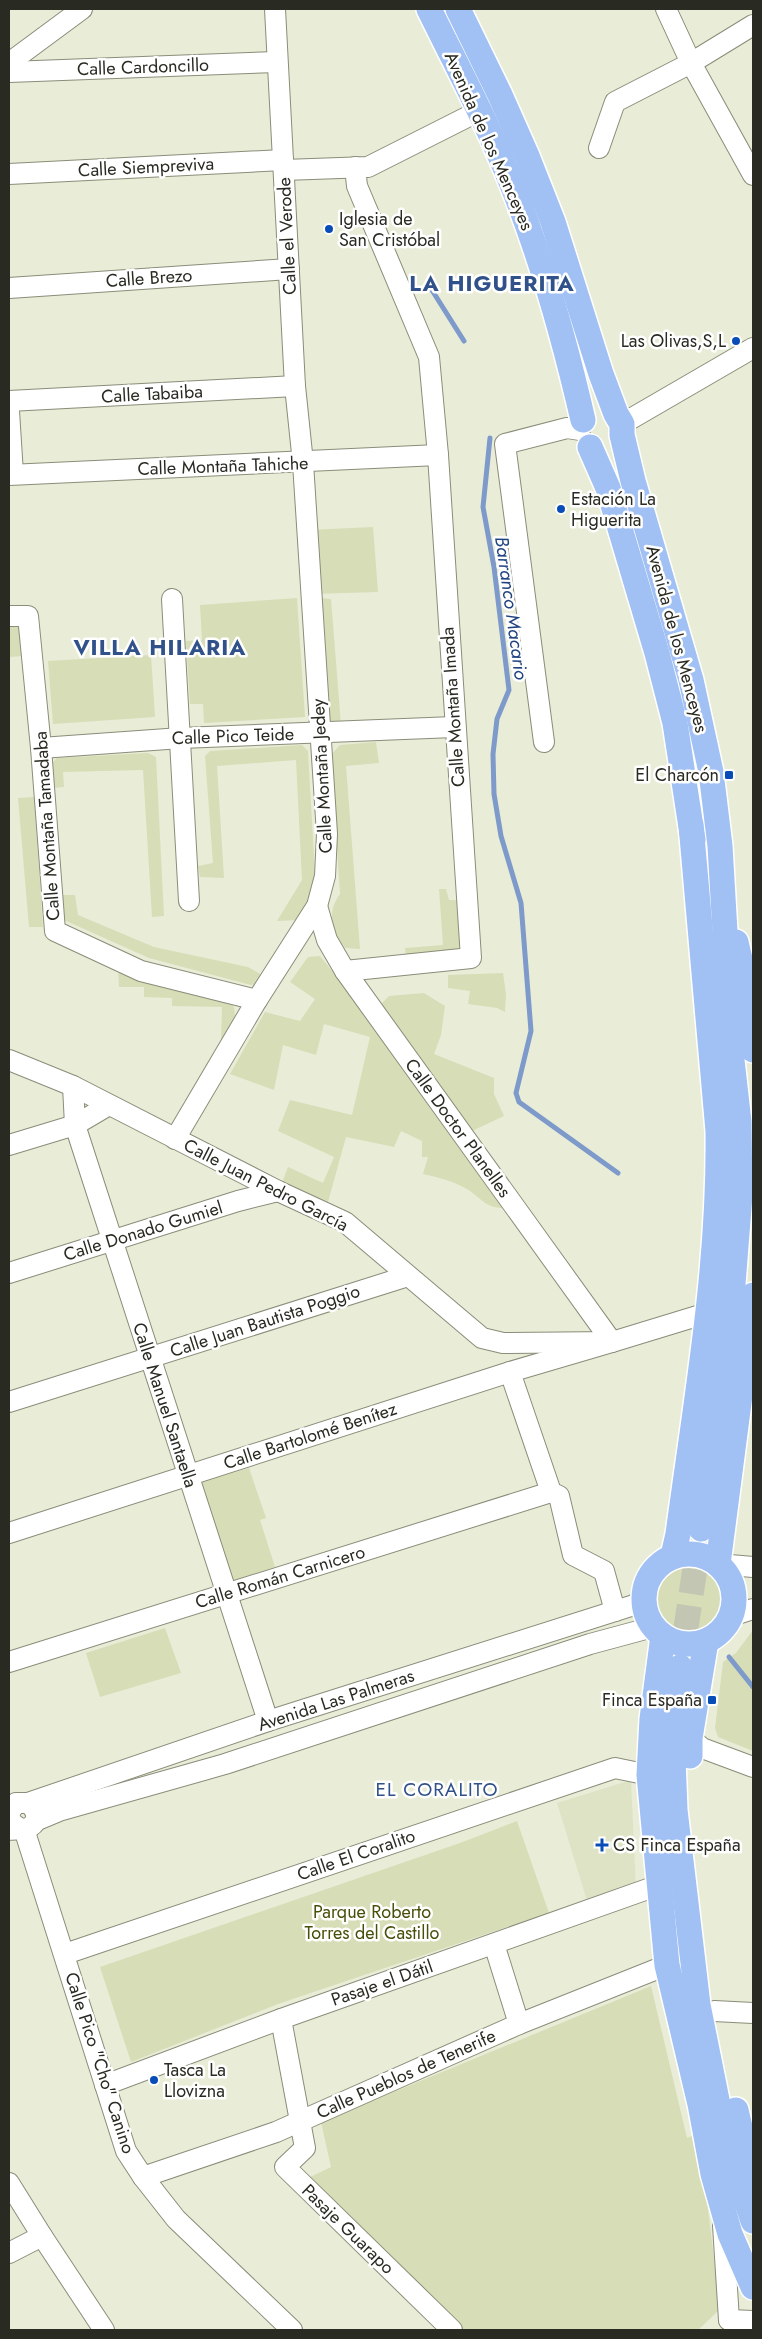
<svg xmlns="http://www.w3.org/2000/svg" width="762" height="2339" font-family="Jost,sans-serif">
  <rect width="100%" height="100%" fill="#e9edd7"/>
  <path fill="#dfe3c6" d="M631 1780 636 1888 588 1904 557 1803Z"/>
  <g fill="#d7ddb7">
    <path d="M373 527 378 592 312 594 308 530Z"/>
    <path d="M297 598 305 717 204 723 203 704H190L186 641 202 640 200 605Z"/>
    <path d="M320 598 331 599 341 725 329 726Z"/>
    <path d="M9 625H22L24 656 10 657Z"/>
    <path d="M151 655 155 717 53 724 48 661Z"/>
    <path d="M376 742 379 763 346 766 360 949 345 948C332 930 326 913 340 894L331 755 340 745Z"/>
    <path d="M302 745 308 751 315 874 312 892 299 920 277 921 302 880 296 760 217 766 224 878 200 877 198 866 213 863 205 756 210 751Z"/>
    <path d="M148 753 156 757 164 916 152 917 143 770 63 772 64 787 53 788 50 765 57 758Z"/>
    <path d="M34 797 43 927H29L18 798Z"/>
    <path d="M439 889H446L449 900H459L462 948 456 953 406 957 405 948 443 945Z"/>
    <path d="M62 895H75L78 915 154 947 248 967 264 976 260 983 251 985 149 958 64 920Z"/>
    <path d="M320 956 354 998 507 1208C484 1209 483 1198 465 1188 452 1181 438 1177 423 1174L428 1157H422V1141L401 1131 394 1147 346 1137 328 1202 282 1183 288 1167 323 1183 334 1157 278 1131 290 1100 352 1115 370 1037 324 1024 316 1055 283 1045 274 1090 230 1074 265 1012 300 1021 315 999 290 982 308 957Z"/>
    <path d="M118 968 232 1003C240 1018 229 1030 221 1043L222 1007 172 1006V998L144 997V987H119Z"/>
    <path d="M503 973 506 994 505 1012 497 1008 468 1004 470 991 448 988V975Z"/>
    <path d="M424 993 445 1006 441 1035 434 1054 494 1078V1094L504 1116 470 1132 381 1004 389 996Z"/>
    <path d="M249 1468 266 1518 260 1520 275 1567 232 1581 202 1485 203 1482Z"/>
    <circle cx="689" cy="1599" r="36"/>
    <path d="M165 1628 181 1673 100 1697 86 1653Z"/>
    <path d="M753 1630V1751L718 1737 715 1728 723 1662 736 1653Z"/>
    <path d="M517 1821 549 1913 278 2004 131 2062 100 1967 460 1843Z"/>
    <path d="M651 1986 687 2138 699 2133 720 2309 698 2330H463L306 2179 331 2167 321 2122Z"/>
  </g>
  <g fill="none" stroke-linecap="round" stroke-linejoin="round">
    <g stroke="#7d9aca" stroke-width="5">
      <path d="M430 287 464 341"/>
      <path d="M490 438 483 507 494 567 509 690 497 719 493 754 494 794 501 836 521 903 531 1031 516 1093 519 1102 618 1173"/>
      <path d="M729 1657 753 1687"/>
    </g>
    <path stroke="#c3c6b3" stroke-width="25" stroke-dasharray="25 12" stroke-linecap="butt" d="M680 1667 701 1529"/>
    <g stroke="#898d79" stroke-width="22">
      <g id="minor">
        <path d="M666 9 691 63 753 175"/>
        <path d="M9 63 82 9"/>
        <path d="M9 72 277 62"/>
        <path d="M599 148 615 102 691 63 753 25"/>
        <path d="M284 170 368 167 479 111"/>
        <path d="M9 174 283 160"/>
        <path d="M9 288 289 269"/>
        <path d="M9 401 295 386"/>
        <path d="M9 411 13 474"/>
        <path d="M622 424 753 348"/>
        <path d="M9 475 438 455"/>
        <path d="M172 599 189 901"/>
        <path d="M9 616H28L41 748 55 931 141 971 257 1000"/>
        <path d="M544 742 505 444 567 428 580 430"/>
        <path d="M41 748 181 738 454 727"/>
        <path d="M345 971 471 958 438 455 429 357 357 186 355 167"/>
        <path d="M9 1060 73 1086 278 1191 345 1222 482 1338 503 1343 612 1342 707 1313"/>
        <path d="M73 1086 75 1125 268 1721"/>
        <path d="M175 1139 257 1000 317 906 325 876 327 834 303 463 295 386 275 9"/>
        <path d="M9 1145 75 1125 109 1105"/>
        <path d="M9 1273 238 1201 278 1191"/>
        <path d="M510 1372 551 1492 559 1496 573 1555 604 1571 615 1611"/>
        <path d="M9 1402 408 1276"/>
        <path d="M9 1533 510 1372 612 1342 345 971 327 940 317 906"/>
        <path d="M718 1564 753 1567"/>
        <path d="M731 1616 753 1609"/>
        <path d="M9 1662 551 1492"/>
        <path d="M690 1738 702 1748 753 1767"/>
        <path d="M28 1803 268 1721 634 1605 644 1598"/>
        <path d="M35 1821 59 1811 225 1764 590 1644 653 1627"/>
        <path d="M24 1829 126 2151 143 2177 176 2219 292 2330"/>
        <path d="M9 1830C15 1829 24 1830 30 1827 41 1820 36 1809 28 1803H16L9 1813 11 1822 19 1828"/>
        <path d="M494 1944 519 2024"/>
        <path d="M65 1954 615 1768 649 1775"/>
        <path d="M714 2011 753 2013"/>
        <path d="M281 2019 305 2148 285 2167 452 2330"/>
        <path d="M105 2085 281 2019 659 1885"/>
        <path d="M143 2177 276 2132 519 2024 667 1965"/>
        <path d="M9 2183 42 2236 104 2330"/>
        <path d="M723 2225 729 2320"/>
        <path d="M9 2253 42 2236"/>
        <path d="M729 2320 753 2321"/>
      </g>
    </g>
    <g stroke="#fff" stroke-width="28">
      <g id="major">
        <path d="M429 9C458 68 489 126 513 187 543 262 565 342 583 420"/>
        <path d="M458 9 500 95 527 156 553 222 601 374 616 414 622 424V435L633 481 691 680 711 772 720 846 726 949 725 998 739 1122 740 1195 732 1297 701 1529"/>
        <path d="M590 447 608 488 657 653 675 723 693 840"/>
        <path d="M736 942 745 981 753 1050"/>
        <circle cx="689" cy="1599" r="45"/>
        <path d="M673 1556 678 1534C696 1400 720 1266 718 1131L691 825"/>
        <path d="M718 1564 753 1295"/>
        <path d="M663 1636 652 1719 649 1775 667 1965 700 2104 713 2174 730 2234 753 2287"/>
        <path d="M680 1667 673 1758 675 1810 698 2005 726 2145 733 2194"/>
        <path d="M690 1756V1738L706 1641"/>
        <path d="M736 2110 753 2183"/>
        <path d="M736 2171 753 2221"/>
      </g>
    </g>
    <use href="#minor" stroke="#fff" stroke-width="20"/>
    <use href="#major" stroke="#a1c0f4" stroke-width="25"/>
  </g>
  <g fill="#084db7" stroke="#fff" stroke-width="2">
    <circle cx="329" cy="229" r="5"/>
    <circle cx="736" cy="341" r="5"/>
    <circle cx="561" cy="509" r="5"/>
    <rect x="724" y="770" width="10" height="10" rx="2.5"/>
    <rect x="707" y="1695" width="10" height="10" rx="2.5"/>
    <path d="M599.5 1837.5h5v5h5v5h-5v5h-5v-5h-5v-5h5z"/>
    <circle cx="154" cy="2080" r="5"/>
  </g>
  <g text-anchor="middle" stroke-width="5" stroke-linejoin="round" paint-order="stroke">
    <g font-size="18" fill="#292a22" stroke="#fff">
      <text transform="translate(143 67) rotate(-2)" y="6">Calle Cardoncillo</text>
      <text transform="translate(489 141) rotate(66)" y="6">Avenida de los Menceyes</text>
      <text transform="translate(146 167) rotate(-3)" y="6">Calle Siempreviva</text>
      <text transform="translate(287 236) rotate(-93)" y="6">Calle el Verode</text>
      <text transform="translate(149 278) rotate(-4)" y="6">Calle Brezo</text>
      <text transform="translate(152 394) rotate(-3)" y="6">Calle Tabaiba</text>
      <text transform="translate(223 466) rotate(-2)" y="6">Calle Montaña Tahiche</text>
      <text transform="translate(677 639) rotate(75)" y="6">Avenida de los Menceyes</text>
      <text transform="translate(453 707) rotate(-94)" y="6">Calle Montaña Imada</text>
      <text transform="translate(233 736) rotate(-2)" y="6">Calle Pico Teide</text>
      <text transform="translate(322 776) rotate(-93)" y="6">Calle Montaña Jedey</text>
      <text transform="translate(47 826) rotate(-94)" y="6">Calle Montaña Tamadaba</text>
      <text transform="translate(458 1128) rotate(54)" y="6">Calle Doctor Planelles</text>
      <text transform="translate(266 1185) rotate(27)" y="6">Calle Juan Pedro García</text>
      <text transform="translate(143 1231) rotate(-17)" y="6">Calle Donado Gumiel</text>
      <text transform="translate(265 1321) rotate(-18)" y="6">Calle Juan Bautista Poggio</text>
      <text transform="translate(165 1405) rotate(72)" y="6">Calle Manuel Santaella</text>
      <text transform="translate(310 1436) rotate(-18)" y="6">Calle Bartolomé Benítez</text>
      <text transform="translate(280 1577) rotate(-17)" y="6">Calle Román Carnicero</text>
      <text transform="translate(336 1700) rotate(-18)" y="6">Avenida Las Palmeras</text>
      <text transform="translate(356 1855) rotate(-19)" y="6">Calle El Coralito</text>
      <text transform="translate(382 1983) rotate(-19)" y="6">Pasaje el Dátil</text>
      <text transform="translate(100 2063) rotate(72)" y="6">Calle Pico "Cho" Canino</text>
      <text transform="translate(406 2074) rotate(-24)" y="6">Calle Pueblos de Tenerife</text>
      <text transform="translate(348 2229) rotate(44)" y="6">Pasaje Guarapo</text>
    </g>
    <g font-size="18" fill="#292a22" stroke="#fff" text-anchor="start">
      <text x="339" y="225">Iglesia de<tspan x="339" dy="21">San Cristóbal</tspan></text>
      <text x="726" y="347" text-anchor="end">Las Olivas,S,L</text>
      <text x="571" y="505">Estación La<tspan x="571" dy="21">Higuerita</tspan></text>
      <text x="719" y="781" text-anchor="end">El Charcón</text>
      <text x="702" y="1706" text-anchor="end">Finca España</text>
      <text x="613" y="1851">CS Finca España</text>
      <text x="164" y="2076">Tasca La<tspan x="164" dy="21">Llovizna</tspan></text>
    </g>
    <g font-size="18" fill="#494e09" stroke="#fff">
      <text x="372" y="1918">Parque Roberto<tspan x="372" dy="21">Torres del Castillo</tspan></text>
    </g>
    <g font-size="19" font-style="italic" fill="#214480" stroke="#fff">
      <text transform="translate(512 608) rotate(82)" y="7">Barranco Macario</text>
    </g>
    <g font-size="19" letter-spacing="1" fill="#305189" stroke="#fff">
      <text x="437" y="1796">EL CORALITO</text>
    </g>
    <g font-size="22" font-weight="bold" letter-spacing="1" fill="#305189" stroke="#fff">
      <text x="492" y="291">LA HIGUERITA</text>
      <text x="160" y="655">VILLA HILARIA</text>
    </g>
  </g>
  <rect width="762" height="2339" fill="none" stroke="#292a22" stroke-width="20"/>
</svg>
